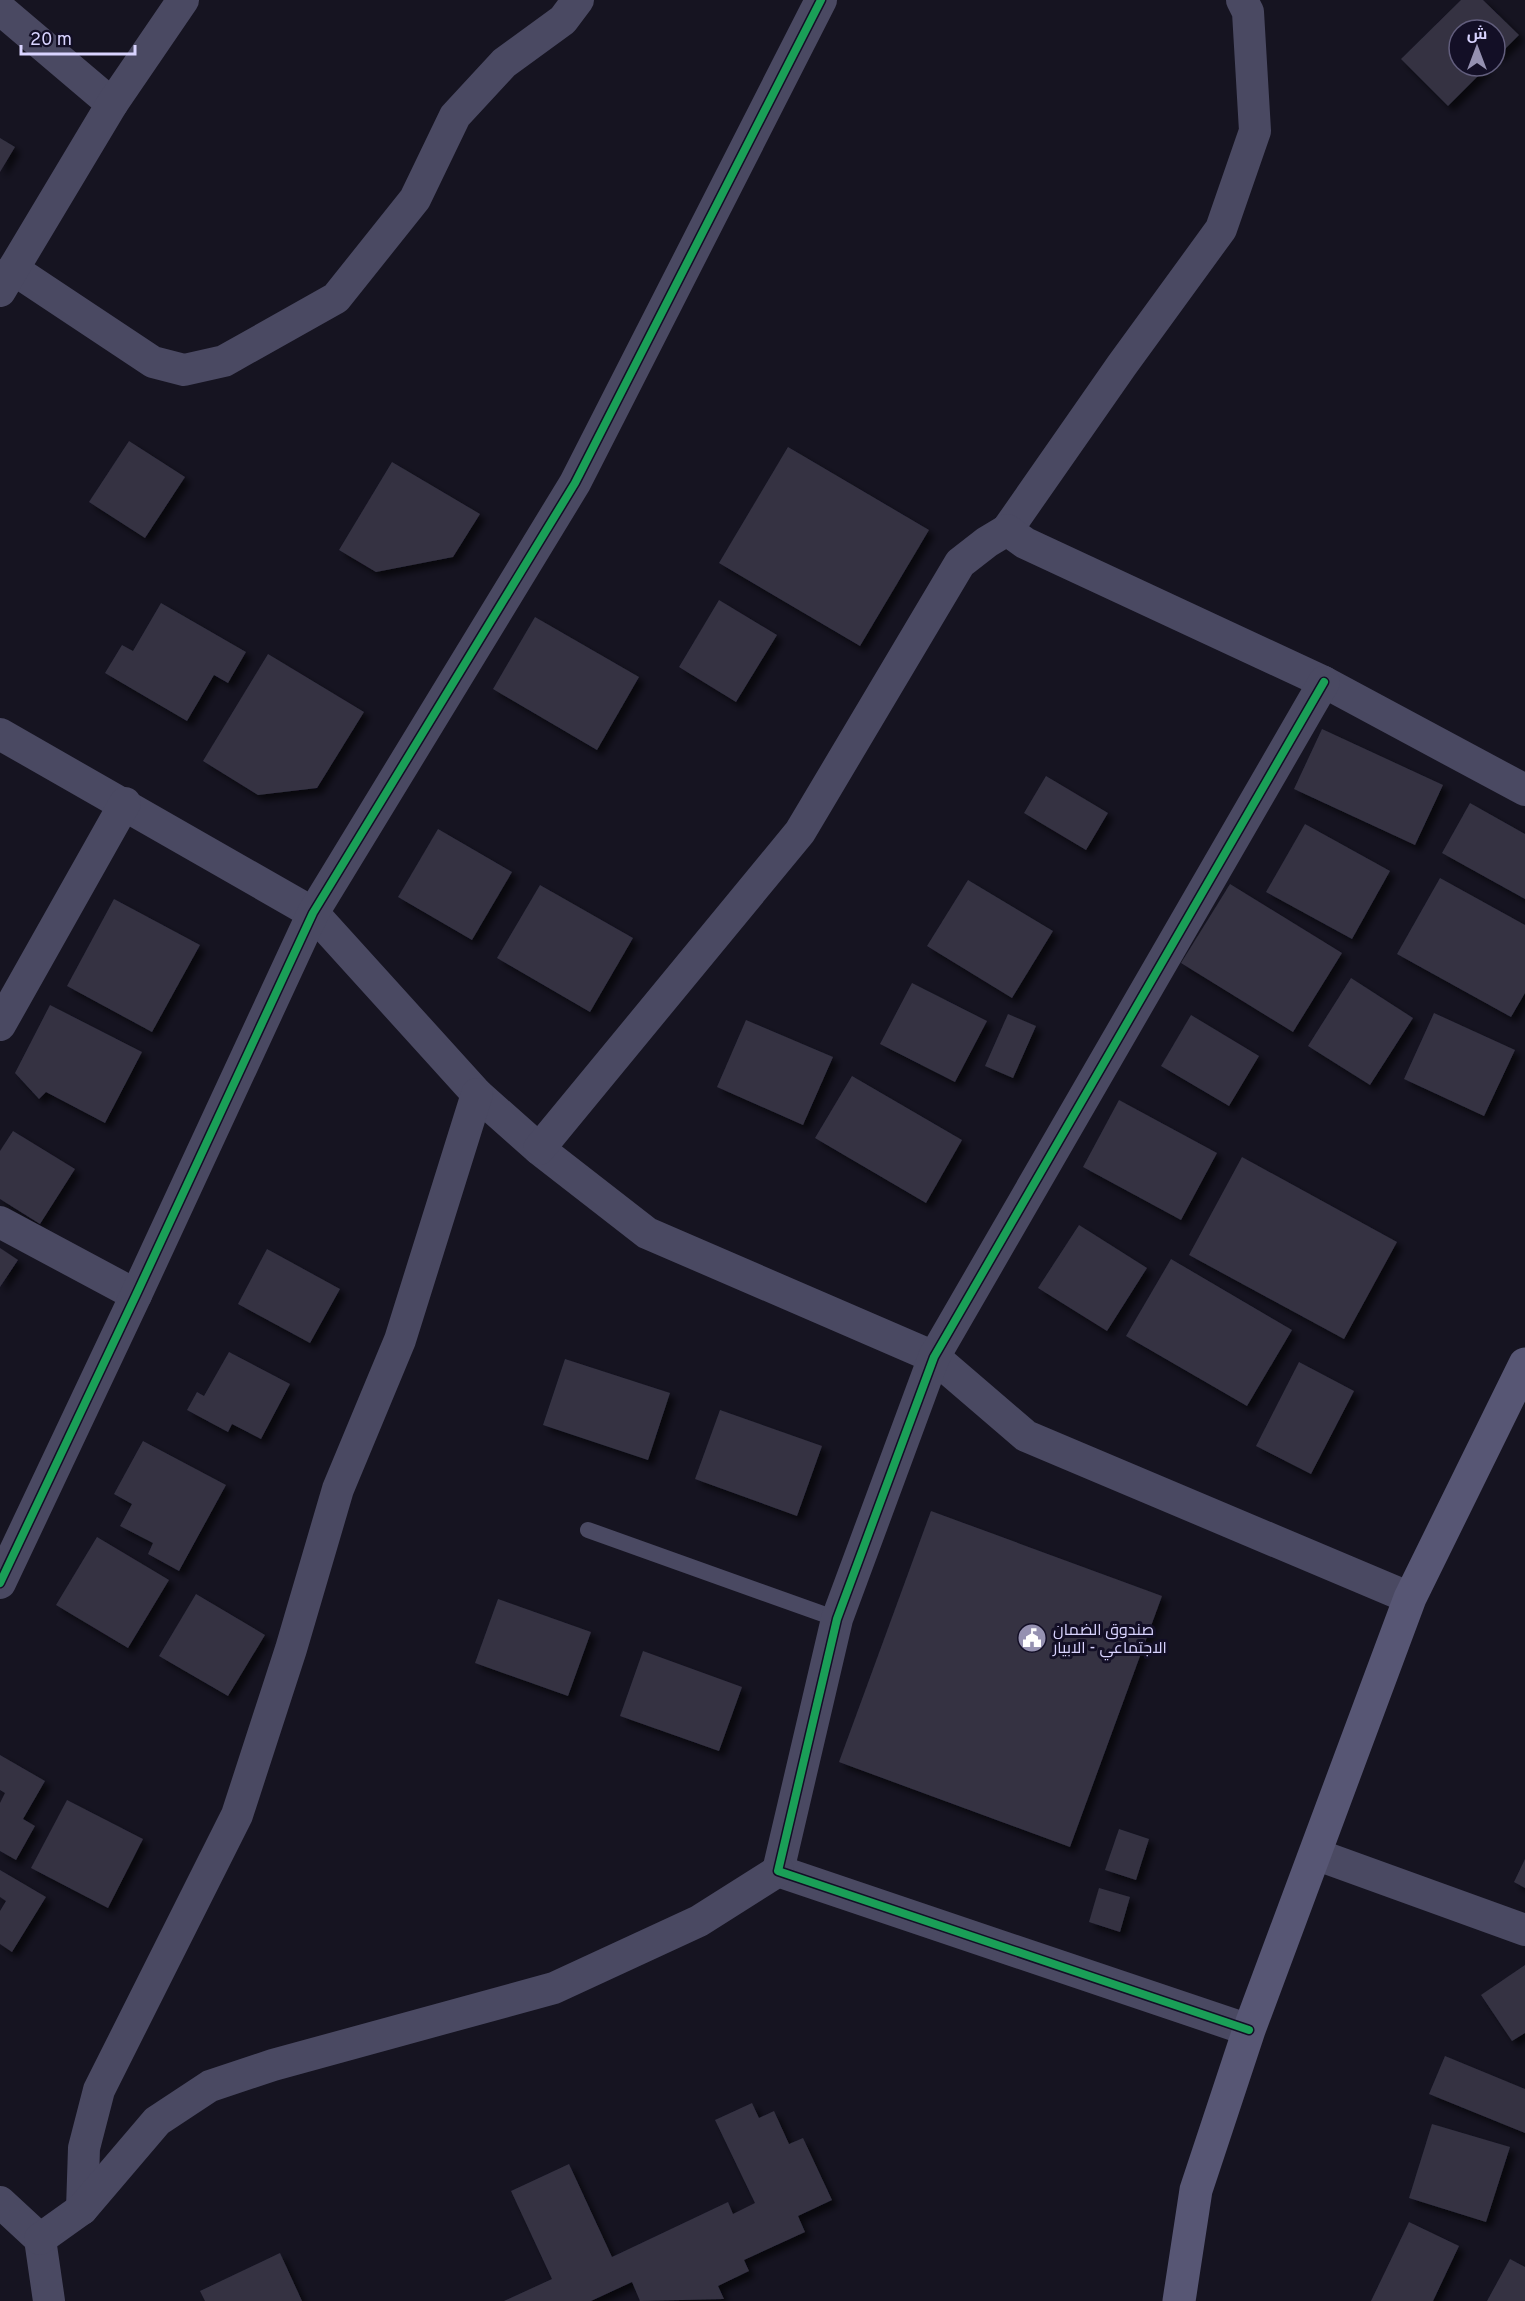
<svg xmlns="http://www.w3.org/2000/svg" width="1525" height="2301" font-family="Overpass,Cairo,sans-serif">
  <defs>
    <filter id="shadow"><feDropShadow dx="5.5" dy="5.5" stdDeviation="3" flood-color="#0009"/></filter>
  </defs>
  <rect width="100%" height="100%" fill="#161421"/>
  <g fill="#343243" filter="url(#shadow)">
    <path d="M1461 0H1483L1519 35 1495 59V30H1459V66H1488L1448 106 1401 59Z"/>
    <path d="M0 138 15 147 0 172Z"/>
    <path d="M129 441 185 477 145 538 89 502Z"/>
    <path d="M788 447 929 530 860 646 719 563Z"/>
    <path d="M392 462 480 514 453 557 376 572 339 550Z"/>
    <path d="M719 600 777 635 736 702 679 667Z"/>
    <path d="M161 603 246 652 228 683 214 675 187 721 105 673 122 645 133 651Z"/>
    <path d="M535 617 639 677 597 750 493 689Z"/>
    <path d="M268 654 364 712 317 788 258 795 203 761Z"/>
    <path d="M1322 729 1443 785 1415 845 1294 789Z"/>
    <path d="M1046 776 1108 813 1086 850 1024 813Z"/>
    <path d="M1470 803 1525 834V899L1442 853Z"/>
    <path d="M1305 824 1390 871 1352 939 1266 892Z"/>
    <path d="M438 829 512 872 472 940 398 897Z"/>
    <path d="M1440 878 1525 925V993L1511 1017 1397 954Z"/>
    <path d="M968 880 1053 931 1012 998 927 946Z"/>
    <path d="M1230 884 1342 953 1293 1032 1181 963Z"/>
    <path d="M540 885 633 938 590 1012 497 958Z"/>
    <path d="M114 899 200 945 152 1032 67 986Z"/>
    <path d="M1351 978 1413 1018 1370 1085 1308 1046Z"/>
    <path d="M912 983 987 1021 955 1082 880 1044Z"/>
    <path d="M50 1005 142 1052 105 1123 46 1092 39 1099 15 1073Z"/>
    <path d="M1434 1013 1515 1050 1484 1116 1404 1079Z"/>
    <path d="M1008 1014 1036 1026 1013 1078 985 1066Z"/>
    <path d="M1191 1015 1259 1056 1229 1106 1161 1066Z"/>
    <path d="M746 1020 833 1057 803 1125 717 1087Z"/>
    <path d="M852 1076 962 1140 926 1203 815 1138Z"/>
    <path d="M1119 1100 1217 1153 1181 1220 1083 1167Z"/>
    <path d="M13 1131 75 1169 40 1224 0 1199V1151Z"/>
    <path d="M1242 1157 1397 1242 1344 1339 1189 1255Z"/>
    <path d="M1079 1225 1147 1268 1107 1331 1038 1288Z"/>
    <path d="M0 1248 18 1260 0 1287Z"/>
    <path d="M267 1249 340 1289 310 1343 238 1304Z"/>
    <path d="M1171 1259 1292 1330 1247 1406 1126 1336Z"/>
    <path d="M229 1352 290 1384 261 1439 232 1424 228 1432 187 1410 197 1392 204 1396Z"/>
    <path d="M565 1359 670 1393 648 1460 543 1425Z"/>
    <path d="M1299 1362 1354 1391 1311 1474 1256 1446Z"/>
    <path d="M720 1410 822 1446 797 1516 695 1479Z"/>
    <path d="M143 1441 226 1485 179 1571 148 1554 153 1543 120 1526 132 1504 114 1494Z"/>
    <path d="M931 1511 1162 1596 1070 1847 839 1762Z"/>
    <path d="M97 1537 169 1580 128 1648 56 1605Z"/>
    <path d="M196 1594 265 1635 228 1696 159 1656Z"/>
    <path d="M498 1599 591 1632 568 1696 475 1663Z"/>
    <path d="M643 1651 742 1687 719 1751 620 1716Z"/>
    <path d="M0 1755 45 1781 23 1819 35 1826 16 1860 0 1851V1803L5 1793 0 1790Z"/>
    <path d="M67 1800 143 1839 108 1908 31 1868Z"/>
    <path d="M1119 1829 1149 1839 1136 1880 1105 1870Z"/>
    <path d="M1525 1859V1888L1514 1882Z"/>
    <path d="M0 1870 46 1897 12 1952 0 1944V1911L6 1901 0 1897Z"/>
    <path d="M1099 1888 1130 1897 1120 1932 1089 1922Z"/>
    <path d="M1525 1965V2033L1512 2041 1481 1995Z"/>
    <path d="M1445 2056 1525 2089V2133L1429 2094Z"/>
    <path d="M752 2103 759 2118 774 2111 789 2144 803 2138 832 2200 798 2216 805 2232 744 2260 749 2271 718 2286 724 2299 640 2301 632 2282 591 2301H504L552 2279 511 2191 569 2164 612 2257 728 2202 733 2214 755 2203 715 2120Z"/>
    <path d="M1432 2124 1510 2147 1486 2222 1409 2198Z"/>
    <path d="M1409 2222 1459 2246 1433 2301H1371Z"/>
    <path d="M280 2253 302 2301H205L200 2291Z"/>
    <path d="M1510 2259 1525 2267V2301H1487Z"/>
  </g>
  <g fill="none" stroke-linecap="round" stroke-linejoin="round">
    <path stroke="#4a4962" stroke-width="16" d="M588 1530 837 1619"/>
    <g stroke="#4a4962" stroke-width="32">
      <path d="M0 9 112 104"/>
      <path d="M13 269 153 362 184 370 224 361 336 298 415 199 455 116 504 63 563 20 578 0"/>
      <path d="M0 291 112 104 183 0"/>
      <path d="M1007 530 1122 365 1221 229 1255 131 1248 12 1242 0"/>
      <path d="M0 734 313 913 477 1094 539 1149 647 1233 934 1357 1026 1436 1410 1598"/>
      <path d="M0 1025 125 803"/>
      <path d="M539 1149 800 832 960 563 987 542 1007 530 1025 543 1324 682 1525 790"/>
      <path d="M0 1222 136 1295"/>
      <path d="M0 1583 136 1295 313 913 575 483 821 0"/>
      <path d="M1315 1854 1525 1930"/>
      <path d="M1249 2030 778 1871 837 1619 934 1357 1324 682"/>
      <path d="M0 2202 40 2239 49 2301"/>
      <path d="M82 2209 84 2148 99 2090 237 1815 291 1649 338 1489 400 1340 477 1094"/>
      <path d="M40 2239 82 2209 157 2121 210 2086 273 2065 554 1988 699 1921 778 1871"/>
    </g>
    <path stroke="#575674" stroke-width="33" d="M1179 2301 1196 2190 1249 2030 1410 1598 1525 1364"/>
    <g stroke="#130f26" stroke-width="11">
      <g id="cycleway">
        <path d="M0 1583 136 1295 313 913 575 483 821 0"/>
        <path d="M1249 2030 778 1871 837 1619 934 1357 1324 682"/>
      </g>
    </g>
    <use href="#cycleway" stroke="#1a9f57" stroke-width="8"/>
  </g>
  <defs>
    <g id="civic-disc" transform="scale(1.5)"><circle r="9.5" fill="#9591b1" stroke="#130f26"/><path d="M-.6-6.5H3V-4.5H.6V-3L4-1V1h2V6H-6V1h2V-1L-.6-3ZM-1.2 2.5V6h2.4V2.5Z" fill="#fff"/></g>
  </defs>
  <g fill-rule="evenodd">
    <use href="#civic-disc" x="1032" y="1638"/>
  </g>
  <g text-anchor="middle" stroke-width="6" stroke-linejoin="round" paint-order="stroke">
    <g font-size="16" fill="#d9d4ff" stroke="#130f26" text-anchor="start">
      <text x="1053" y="1635">صندوق الضمان<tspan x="1053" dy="18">الاجتماعي - الابيار</tspan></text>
    </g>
  </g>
  <g transform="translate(1477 48)"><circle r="28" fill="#130f26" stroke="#625e7d" stroke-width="1.5"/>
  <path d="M0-4.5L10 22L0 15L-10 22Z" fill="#9591b1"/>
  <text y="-9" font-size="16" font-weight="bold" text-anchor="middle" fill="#d9d4ff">ش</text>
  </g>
  <path d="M21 45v9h114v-9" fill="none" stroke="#d9d4ff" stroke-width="3"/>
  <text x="30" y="45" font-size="18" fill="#d9d4ff" stroke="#130f26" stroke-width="4.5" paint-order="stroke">20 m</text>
</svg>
